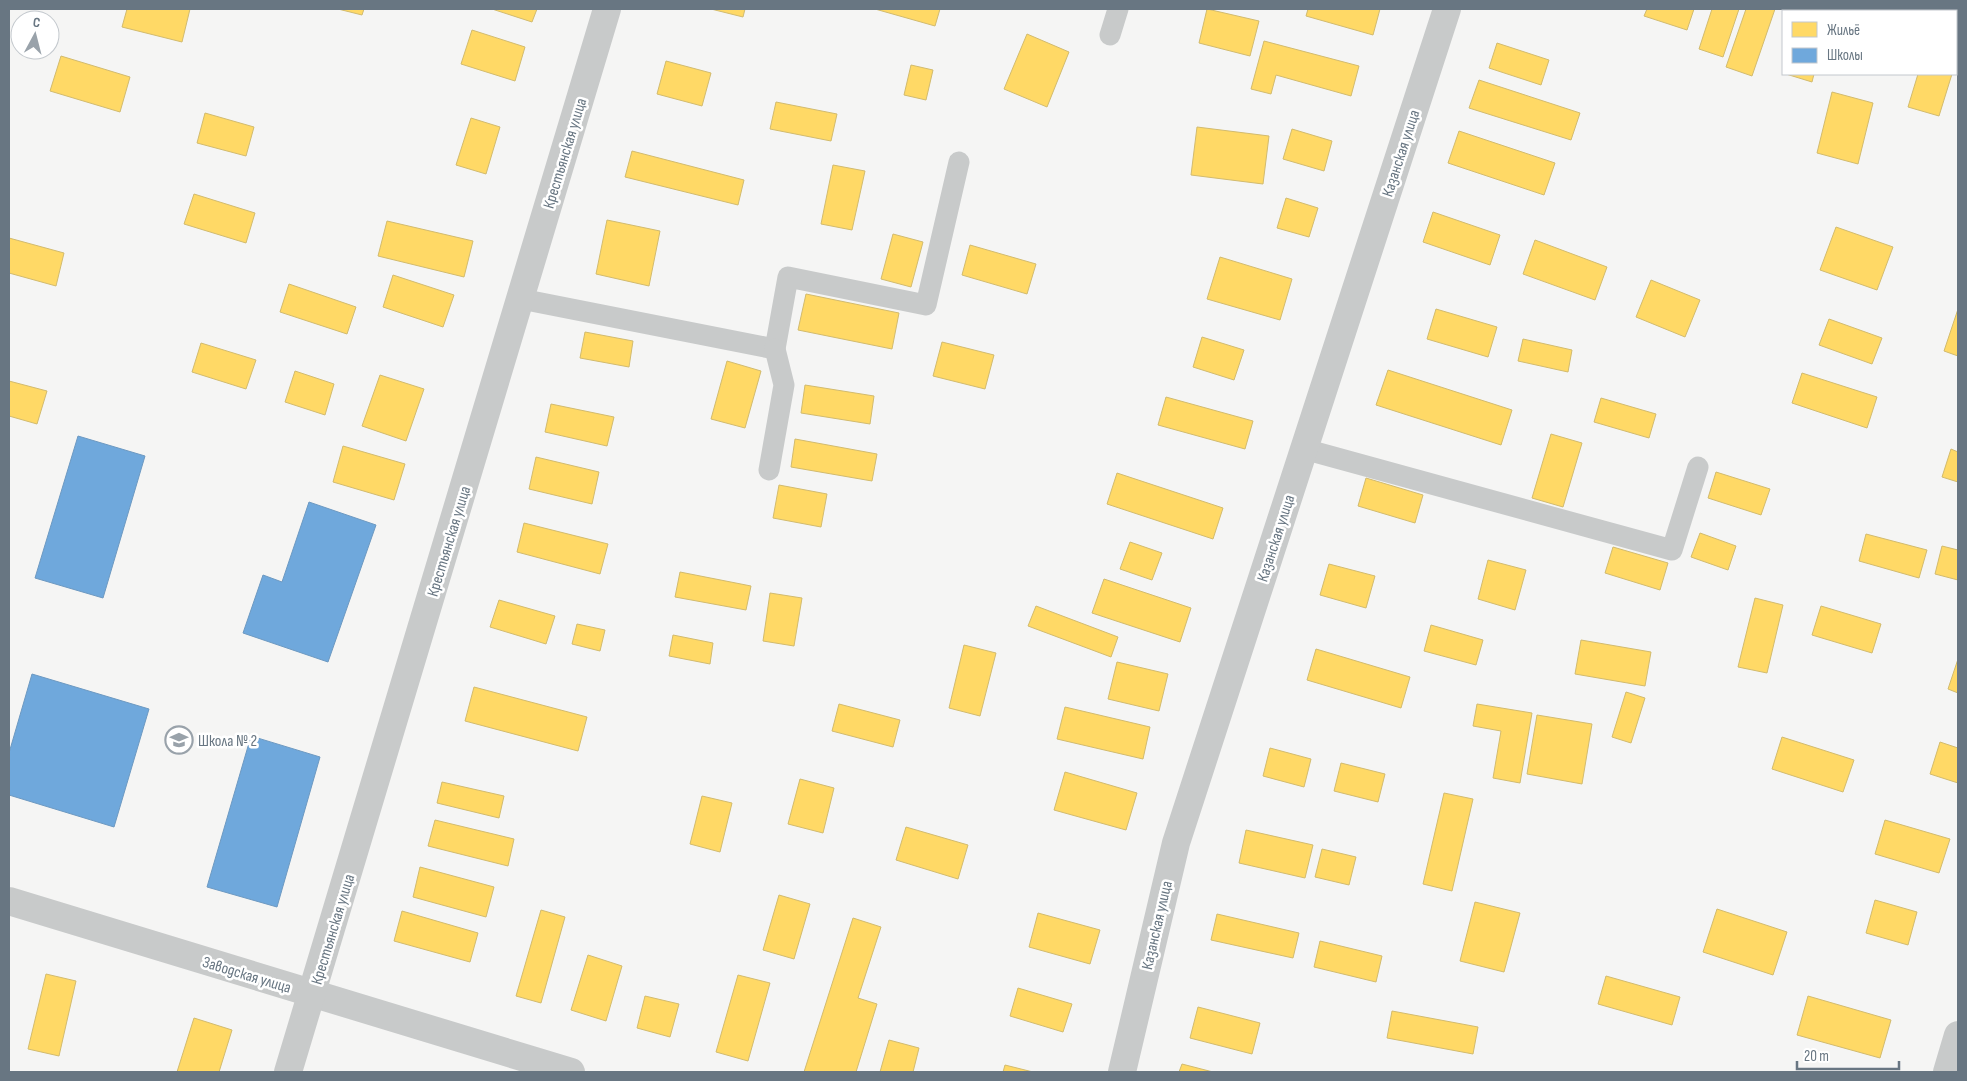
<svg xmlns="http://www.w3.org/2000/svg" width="1967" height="1081" font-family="'Sofia Sans Condensed',sans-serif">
  <rect width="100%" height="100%" fill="#f5f5f4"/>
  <g fill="#ffd966" stroke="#d2bb6e">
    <path d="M127 9H190L182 42 122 27Z"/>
    <path d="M338 9H364L362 15Z"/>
    <path d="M492 9H537L532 22Z"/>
    <path d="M711 9H745L743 17Z"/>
    <path d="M875 9H940L935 26Z"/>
    <path d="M1207 9 1259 21 1250 56 1199 43Z"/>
    <path d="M1308 9H1380L1373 35 1306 16Z"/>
    <path d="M1647 9H1694L1687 30 1644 16Z"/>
    <path d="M1712 9H1739L1723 57 1699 49Z"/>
    <path d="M1746 9H1775L1752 76 1726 67Z"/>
    <path d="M472 30 525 47 515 81 461 64Z"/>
    <path d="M1027 34 1069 52 1047 107 1004 89Z"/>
    <path d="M1264 41 1359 66 1351 96 1276 75 1271 94 1251 89Z"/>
    <path d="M1497 43 1549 60 1541 85 1489 68Z"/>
    <path d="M61 56 130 77 120 112 50 91Z"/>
    <path d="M666 61 711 73 702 106 657 94Z"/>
    <path d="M911 65 933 70 926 100 904 95Z"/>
    <path d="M1786 74H1814L1812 82Z"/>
    <path d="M1918 74H1952L1939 116 1908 107Z"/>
    <path d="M1479 80 1580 113 1571 140 1469 108Z"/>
    <path d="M1832 92 1873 103 1858 164 1817 153Z"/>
    <path d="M776 102 837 114 831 141 770 129Z"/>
    <path d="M205 113 254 127 246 156 197 143Z"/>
    <path d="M471 118 500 127 486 174 456 165Z"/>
    <path d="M1197 127 1269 136 1263 184 1191 175Z"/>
    <path d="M1292 129 1332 141 1324 171 1283 159Z"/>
    <path d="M1459 131 1555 163 1544 195 1448 163Z"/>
    <path d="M632 151 744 180 738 205 625 177Z"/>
    <path d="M833 165 865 171 852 230 821 224Z"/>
    <path d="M194 194 255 213 246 243 184 224Z"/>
    <path d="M1286 198 1318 208 1309 237 1277 228Z"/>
    <path d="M1433 212 1500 235 1490 265 1423 242Z"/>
    <path d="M607 220 660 231 649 286 596 274Z"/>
    <path d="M387 221 473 241 464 277 378 256Z"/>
    <path d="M1836 227 1893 247 1877 290 1820 270Z"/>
    <path d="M893 234 923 242 911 287 881 279Z"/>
    <path d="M9 238 64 253 56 286 9 273Z"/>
    <path d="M1535 240 1607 267 1595 300 1523 274Z"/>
    <path d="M970 245 1036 264 1027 294 962 275Z"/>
    <path d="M1220 257 1292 279 1280 320 1207 299Z"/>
    <path d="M393 275 454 295 443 327 383 307Z"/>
    <path d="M1651 280 1700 300 1685 337 1636 317Z"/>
    <path d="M289 284 356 307 347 334 280 312Z"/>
    <path d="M806 294 899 313 892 349 798 330Z"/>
    <path d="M1436 309 1497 327 1488 357 1427 339Z"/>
    <path d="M1958 309V356L1944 351Z"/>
    <path d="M1829 319 1882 338 1872 364 1819 345Z"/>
    <path d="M585 332 633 341 629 367 580 358Z"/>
    <path d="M1202 337 1244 350 1234 380 1193 367Z"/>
    <path d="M1523 339 1572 350 1568 372 1518 361Z"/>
    <path d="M942 342 994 355 985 389 933 376Z"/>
    <path d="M201 343 256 360 246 389 192 372Z"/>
    <path d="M727 361 761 371 745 428 711 419Z"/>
    <path d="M1388 370 1512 410 1501 445 1376 405Z"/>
    <path d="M295 371 334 384 325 415 285 402Z"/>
    <path d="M1802 373 1877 397 1867 428 1792 403Z"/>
    <path d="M380 375 424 389 406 441 362 426Z"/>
    <path d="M9 381 47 391 37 424 9 416Z"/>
    <path d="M805 385 874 396 870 424 801 413Z"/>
    <path d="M1166 397 1253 421 1245 449 1158 425Z"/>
    <path d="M1601 398 1656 414 1649 438 1594 422Z"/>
    <path d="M551 404 614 417 607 446 545 432Z"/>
    <path d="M1551 434 1582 443 1563 507 1532 498Z"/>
    <path d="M795 439 877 454 872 481 791 467Z"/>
    <path d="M343 446 405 464 394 500 333 482Z"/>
    <path d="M1951 449 1958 452V482L1942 477Z"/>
    <path d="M536 457 599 472 592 504 529 489Z"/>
    <path d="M1716 472 1770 489 1761 515 1708 498Z"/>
    <path d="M1117 473 1223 508 1213 539 1107 504Z"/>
    <path d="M1366 478 1423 495 1415 523 1358 506Z"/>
    <path d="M779 485 827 494 821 527 773 518Z"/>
    <path d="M524 523 608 544 600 574 517 552Z"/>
    <path d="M1700 533 1736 546 1728 570 1691 557Z"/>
    <path d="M1866 534 1927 550 1919 578 1859 561Z"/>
    <path d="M1130 542 1162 553 1152 580 1120 569Z"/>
    <path d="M1942 546 1958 550V580L1935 574Z"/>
    <path d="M1613 547 1668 563 1660 590 1605 573Z"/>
    <path d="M1488 560 1526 570 1515 610 1478 599Z"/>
    <path d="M1329 564 1375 576 1366 608 1320 595Z"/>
    <path d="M680 572 751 586 746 610 675 597Z"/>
    <path d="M1104 579 1191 608 1180 642 1092 613Z"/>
    <path d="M770 593 802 598 794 646 763 641Z"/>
    <path d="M1755 598 1783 605 1767 673 1738 667Z"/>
    <path d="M499 600 555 616 546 644 490 627Z"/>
    <path d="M1036 606 1118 637 1111 657 1028 626Z"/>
    <path d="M1821 606 1881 624 1872 653 1812 635Z"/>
    <path d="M577 624 605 630 600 651 572 644Z"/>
    <path d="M1431 625 1483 640 1476 665 1424 651Z"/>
    <path d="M673 635 713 643 710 664 669 656Z"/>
    <path d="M1581 640 1651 652 1645 686 1575 674Z"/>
    <path d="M964 645 996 653 980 716 949 708Z"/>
    <path d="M1316 649 1410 677 1401 708 1307 680Z"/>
    <path d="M1958 659V693L1948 689Z"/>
    <path d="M1117 662 1168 674 1159 711 1108 699Z"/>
    <path d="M474 687 587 717 578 751 465 721Z"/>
    <path d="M1626 692 1645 698 1631 743 1612 737Z"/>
    <path d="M839 704 900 720 893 747 832 731Z"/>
    <path d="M1477 704 1532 713 1520 783 1493 778 1501 731 1473 726Z"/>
    <path d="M1065 707 1150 727 1143 759 1057 739Z"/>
    <path d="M1537 715 1592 724 1582 784 1527 774Z"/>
    <path d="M1782 737 1854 760 1843 792 1772 769Z"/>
    <path d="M1940 742 1958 748V783L1930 774Z"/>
    <path d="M1270 748 1311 759 1304 787 1263 776Z"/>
    <path d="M1341 763 1385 774 1378 802 1334 791Z"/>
    <path d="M1065 772 1137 793 1126 830 1054 810Z"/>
    <path d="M800 779 834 788 823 833 788 824Z"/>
    <path d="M442 782 504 796 499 818 437 803Z"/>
    <path d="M1444 793 1473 799 1452 891 1423 884Z"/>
    <path d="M702 796 732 803 720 852 690 844Z"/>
    <path d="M435 820 514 839 508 866 428 846Z"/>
    <path d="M1885 820 1950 839 1939 873 1875 854Z"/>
    <path d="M906 827 968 845 958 879 896 860Z"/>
    <path d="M1246 830 1313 845 1305 878 1239 863Z"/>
    <path d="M1322 849 1356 857 1349 885 1315 877Z"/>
    <path d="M420 867 494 887 486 917 413 897Z"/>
    <path d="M779 895 810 904 794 959 763 950Z"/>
    <path d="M1875 900 1917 912 1908 945 1866 933Z"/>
    <path d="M1475 902 1520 913 1504 972 1460 961Z"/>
    <path d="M1717 909 1787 932 1773 975 1703 952Z"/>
    <path d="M541 910 565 917 541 1003 516 996Z"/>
    <path d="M402 911 478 933 470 962 394 941Z"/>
    <path d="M1038 913 1100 930 1090 964 1029 947Z"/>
    <path d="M1217 914 1299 933 1293 958 1211 940Z"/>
    <path d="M853 918 881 927 858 998 877 1004 856 1072H804Z"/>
    <path d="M1320 941 1382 956 1376 982 1314 967Z"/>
    <path d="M588 955 622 966 606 1021 571 1010Z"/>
    <path d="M46 974 76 981 59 1056 28 1049Z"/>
    <path d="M738 975 770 983 748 1061 716 1052Z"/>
    <path d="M1606 976 1680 997 1672 1025 1598 1004Z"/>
    <path d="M1018 988 1072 1004 1063 1032 1010 1016Z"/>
    <path d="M645 996 679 1004 670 1037 637 1028Z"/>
    <path d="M1808 996 1891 1020 1880 1058 1797 1035Z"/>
    <path d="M1198 1007 1260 1023 1252 1054 1190 1038Z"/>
    <path d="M1392 1011 1478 1027 1473 1054 1387 1038Z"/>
    <path d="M194 1018 232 1030 219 1072H177Z"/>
    <path d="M889 1040 919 1048 913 1072H880Z"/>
    <path d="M1182 1064 1213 1072H1179Z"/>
    <path d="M1005 1065 1033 1072H1003Z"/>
  </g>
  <g fill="#6fa8dc" stroke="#6d99c1">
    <path d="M78 436 145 456 103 598 35 578Z"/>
    <path d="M309 502 376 525 328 662 243 633 263 575 282 582Z"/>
    <path d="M32 674 149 709 114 827 9 795V753Z"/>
    <path d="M251 736 320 757 277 907 207 887Z"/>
  </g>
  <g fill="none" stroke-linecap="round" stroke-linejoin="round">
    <g stroke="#c8caca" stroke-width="21">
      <path d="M1110 35 1118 9"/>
      <path d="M521 299 775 349 788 277 926 305 959 162"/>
      <path d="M1304 449 1672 550 1698 467"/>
      <path d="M769 470 784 385 775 349"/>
    </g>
    <g stroke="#c8caca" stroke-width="28">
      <path d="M9 901 571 1072"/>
      <path d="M288 1072 607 9"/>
      <path d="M1122 1072 1176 843 1447 9"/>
      <path d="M1947 1072 1958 1035"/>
    </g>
  </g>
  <defs>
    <g id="school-ring" transform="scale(1.4375)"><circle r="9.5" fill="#fff" stroke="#99a2aa" stroke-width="1.5"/><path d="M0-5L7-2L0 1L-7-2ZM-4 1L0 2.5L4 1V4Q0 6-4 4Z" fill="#99a2aa"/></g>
  </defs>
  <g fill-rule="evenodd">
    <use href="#school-ring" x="179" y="740"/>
  </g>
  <g text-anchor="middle" stroke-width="5" stroke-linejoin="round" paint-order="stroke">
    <g font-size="16" fill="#687682" stroke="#fff">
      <text transform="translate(564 153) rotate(-73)" y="6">Крестьянская улица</text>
      <text transform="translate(1400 153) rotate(-72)" y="6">Казанская улица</text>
      <text transform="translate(1275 538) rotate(-72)" y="6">Казанская улица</text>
      <text transform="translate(448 541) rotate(-73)" y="6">Крестьянская улица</text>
      <text transform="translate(1156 925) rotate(-77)" y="6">Казанская улица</text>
      <text transform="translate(332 929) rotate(-73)" y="6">Крестьянская улица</text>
      <text transform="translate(247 974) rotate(17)" y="6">Заводская улица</text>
    </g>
    <g font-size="16" fill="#687682" stroke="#fff" text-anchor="start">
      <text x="198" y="746">Школа № 2</text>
    </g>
  </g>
  <rect width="1967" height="1081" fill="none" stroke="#687682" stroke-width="20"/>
  <rect x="1782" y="10" width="175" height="65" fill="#ffffff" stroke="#c3c8cd"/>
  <rect x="1792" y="22" width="25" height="15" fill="#ffd966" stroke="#c3c8cd"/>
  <text x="1827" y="35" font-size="15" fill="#687682">Жильё</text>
  <rect x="1792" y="48" width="25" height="15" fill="#6fa8dc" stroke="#c3c8cd"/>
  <text x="1827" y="60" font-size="15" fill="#687682">Школы</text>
  <g transform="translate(35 35) rotate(7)"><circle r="24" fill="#ffffff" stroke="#c3c8cd"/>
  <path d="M0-4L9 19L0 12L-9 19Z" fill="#99a2aa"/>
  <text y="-8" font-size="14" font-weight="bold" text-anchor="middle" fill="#687682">С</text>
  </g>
  <path d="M1797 1061v8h102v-8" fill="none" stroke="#687682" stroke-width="2.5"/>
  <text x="1804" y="1061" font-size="15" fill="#687682" stroke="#ffffff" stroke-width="4" paint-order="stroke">20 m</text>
</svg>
